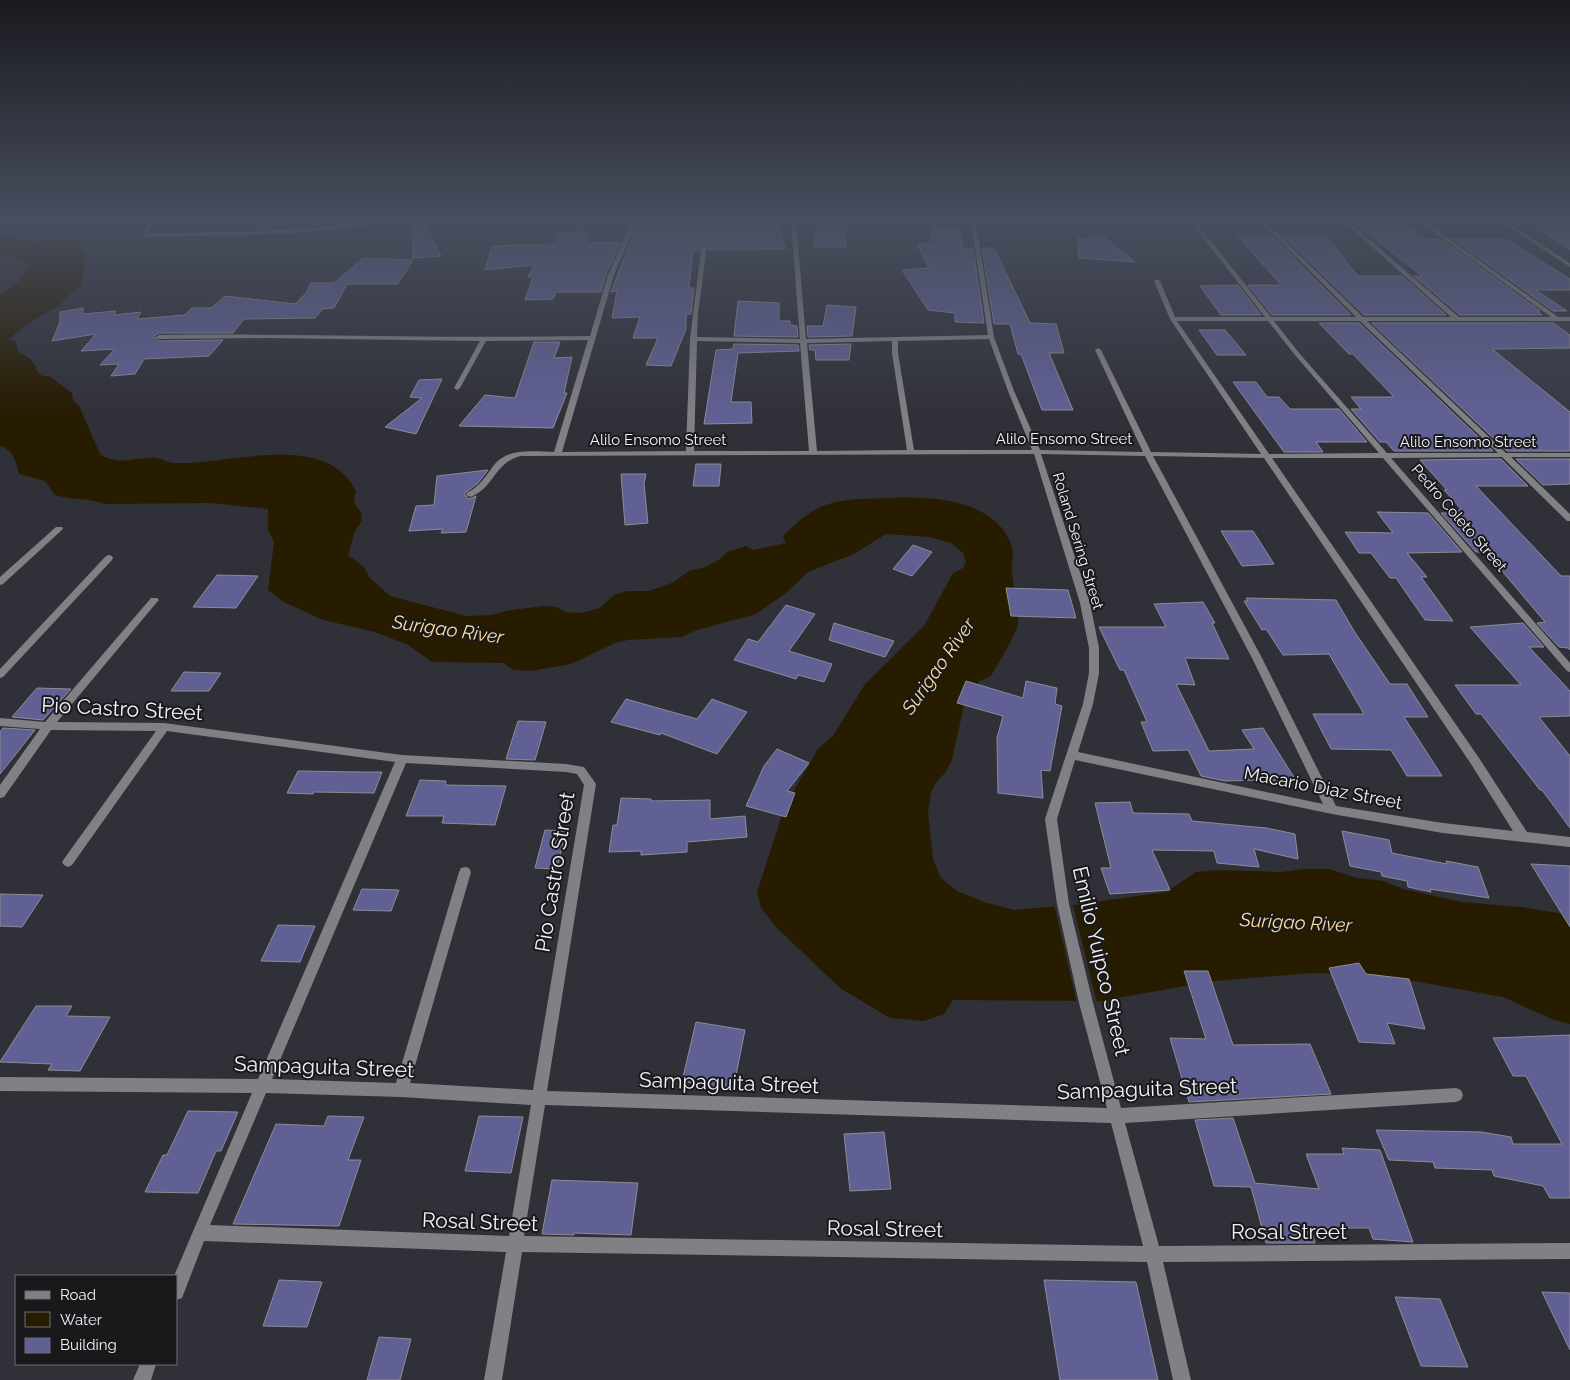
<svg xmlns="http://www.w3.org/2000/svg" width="1570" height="1380" font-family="Raleway,sans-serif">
  <rect width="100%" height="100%" fill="#303038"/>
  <path fill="#383846" d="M1570 321V450L1506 451 1366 322Z"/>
  <path fill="#271b00" d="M0 235 35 242 54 239 79 241 78 247 84 255C82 267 86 277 79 288L71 293 60 305 24 326 9 339 16 342 18 351C22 354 29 357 32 361 39 370 36 377 49 376L72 393 73 400 79 406 100 454C119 467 138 456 156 458 163 459 168 463 175 463 228 465 326 430 356 491 353 500 354 505 361 512L362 521 355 531 348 555 364 567 369 577 390 596 466 616 493 615 505 611 543 606 556 607 566 612 581 613 600 608 614 595 627 591H648L658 588 674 582 689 571 705 567 719 560 727 552 746 546 753 550 786 543 783 536C821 497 839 500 890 498 931 496 997 499 1012 547 1014 556 1011 564 1012 573 1014 589 1019 606 1018 622 1018 632 997 665 991 676L980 681 965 701 952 760 946 772 937 781 931 792 928 813 933 859 941 878 957 891 984 902 1014 910 1074 905 1166 892 1196 872 1217 870 1282 872 1305 869H1329L1357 878 1383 881 1403 889 1462 902 1521 907 1570 915V1024L1554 1020 1503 997 1374 974 1313 973 1213 981 1101 1001 953 1000 944 1014 924 1021 890 1018 840 988 777 928 761 908 757 892 785 806 818 749 833 736 865 684 924 626 953 573 963 568 966 562 963 553 951 543 929 537 886 534 854 554 808 572 786 593 756 614 697 630 681 637 628 640 615 643 571 664 531 671 513 670 504 663 432 662 408 645 375 632 323 620 282 601 268 590 274 542 268 530V509L210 503 104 504C88 498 71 500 55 495L45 481 19 474C16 462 14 450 0 446V294L19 281 30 264 17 261V257L0 256Z"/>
  <path fill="#303038" d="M1054 904 1073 905 1097 1003H1077Z"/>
  <g fill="#606094" stroke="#8c8d95">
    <path d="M412 222H423L441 256 413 258Z"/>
    <path d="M681 222H779L785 249 708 250 709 243 701 241 699 250 693 251 689 288H694L691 314H686V329L671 366 646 365 658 338H633L640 317 612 318 617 291 611 292 633 235 636 231H640L642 224H681Z"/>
    <path d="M818 222H845L846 247H814Z"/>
    <path d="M1529 222H1570V250Z"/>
    <path d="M934 227 962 229V248H973L984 323 955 322V313L928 310 902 270 929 268 917 244 931 243Z"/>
    <path d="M1360 227H1410L1428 240 1441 239 1540 311H1537L1542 315H1460L1414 276H1422Z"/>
    <path d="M589 231 586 243 621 242 606 274 601 292H556L553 299 525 300 533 277H528L534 265 485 270 492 246 554 244 558 232Z"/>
    <path d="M1236 234 1271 235 1351 315H1272L1248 285H1281Z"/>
    <path d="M1282 235 1326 236 1358 276H1402L1446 315H1364Z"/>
    <path d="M1103 236 1111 243 1135 262 1079 258 1077 239Z"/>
    <path d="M1453 239H1506L1570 279V290H1536L1567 311H1553Z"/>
    <path d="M982 248H994L1030 323 1056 324 1064 353H1049L1073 410H1042L1021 354H1018L1010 324H994Z"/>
    <path d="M363 258 413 260 398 284H347L334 308 323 309 315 318 244 319 233 333H159L154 336 159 341 223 340 209 356 144 359 135 374 111 376 119 364 100 365 115 349 81 351 96 334 52 341 60 322V312L83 308V314L116 311 114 315 141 312 137 319 184 315 192 308H211L225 296 295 304 306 293 311 283H334Z"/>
    <path d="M1238 285 1261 315H1221L1200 286Z"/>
    <path d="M738 301 779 303V321H790V325L797 326 798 337 734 336Z"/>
    <path d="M827 305 856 307 852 336 808 337 807 326H823Z"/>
    <path d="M1319 323H1359L1493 451H1394L1386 442H1380L1351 409H1361L1351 397H1394L1353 354H1349Z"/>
    <path d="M1372 323H1553L1570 335V348L1492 349 1570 412V451H1507Z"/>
    <path d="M1199 330H1225L1246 355H1217Z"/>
    <path d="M534 342H560L554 358 572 357 564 393H567L553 428 459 426 485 395 515 398Z"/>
    <path d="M734 344 798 345 799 351 738 353 731 402H751L752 423 704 424 716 350 733 349Z"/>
    <path d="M851 344 849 360H816L815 350H810L809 345Z"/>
    <path d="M442 379 416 434 385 427 422 398 410 397 419 380Z"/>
    <path d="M1233 382H1256L1267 397H1279L1290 409H1339L1367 442H1316L1323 452H1284Z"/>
    <path d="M1501 459 1528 486H1476L1561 576H1570V650L1568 648 1559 647 1537 623 1545 622 1486 552H1476L1441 513H1457L1455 510H1462L1444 490H1447L1420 460Z"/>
    <path d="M1516 459H1570V484L1543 485Z"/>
    <path d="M696 464H721L719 486H693Z"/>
    <path d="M488 470 478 483 464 494 469 499 476 496 466 532 441 533 443 529 409 531 416 506 434 505 437 476Z"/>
    <path d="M621 474H646L644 484 648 523 625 525Z"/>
    <path d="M1377 512 1428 513 1462 552 1407 553 1427 577H1421L1453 621 1425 620 1396 578H1390L1371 553H1359L1345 532 1393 533Z"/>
    <path d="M1221 531H1253L1274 564 1242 566Z"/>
    <path d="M913 545 932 552 912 576 893 569Z"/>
    <path d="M217 575 258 576 236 608 193 607Z"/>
    <path d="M1006 588 1068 590 1076 618 1011 616Z"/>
    <path d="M1246 598 1336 600 1354 631 1390 684H1407L1428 717H1404L1442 776H1407L1391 750 1331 749 1313 714H1364L1329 654 1283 655 1266 629 1262 630 1244 601H1248Z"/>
    <path d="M1203 602 1215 623H1212L1229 659 1185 658 1195 685 1176 684 1209 751 1254 749 1242 730 1263 728 1297 782 1257 780 1225 781 1201 776 1188 750 1153 751 1141 722H1147L1124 670H1120L1099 627H1166L1154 604Z"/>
    <path d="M786 605 815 614 789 651 832 664 824 682 798 675 796 679 734 660 748 639 758 642Z"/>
    <path d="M834 623 894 641 885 657 829 640Z"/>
    <path d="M1523 623 1544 647H1529L1570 691V716L1539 717 1570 756V828L1542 790H1540L1481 714H1476L1455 685H1521L1470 627Z"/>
    <path d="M184 672 221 673 209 691H171Z"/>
    <path d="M966 681 1023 698 1026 681 1057 688 1055 704 1062 706 1050 771 1041 770 1043 798 998 793 997 738 1003 716 957 703Z"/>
    <path d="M37 688 71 689 43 720 12 717Z"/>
    <path d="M626 699 697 719 712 699 747 712 717 754 661 733 660 735 611 722Z"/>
    <path d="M518 721 546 722 535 760 506 759Z"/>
    <path d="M3 728 35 730 0 774V732Z"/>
    <path d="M777 749 809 763 787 791 795 793 786 817 746 806 764 766Z"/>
    <path d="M298 771 360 772H382L374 793 314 792 313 794 287 793Z"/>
    <path d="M420 780 446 781 445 785 506 786 495 825 442 823 444 816H406Z"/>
    <path d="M621 798 651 799V801L710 800V819L745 816 747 837 687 842V852L641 855V851L609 852 613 825H617Z"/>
    <path d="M1130 802 1133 813 1189 814 1192 821 1266 828 1295 834 1298 859 1254 849 1259 867 1217 863 1214 851 1152 850 1170 890 1110 894 1101 868H1111L1095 803Z"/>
    <path d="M545 830 566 831 557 869 535 868Z"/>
    <path d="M1342 831 1389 840 1392 853 1447 864 1446 861 1478 867 1489 898 1430 889 1431 892 1408 887 1407 881 1382 876 1381 872 1350 866Z"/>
    <path d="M1531 864 1570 866V927Z"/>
    <path d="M362 889 399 890 391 911 353 910Z"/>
    <path d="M0 894 43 895 22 927 0 926Z"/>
    <path d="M278 925 315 926 300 962 261 961Z"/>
    <path d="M1359 963 1366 974 1409 979 1425 1029 1387 1023 1395 1044 1359 1042 1329 968Z"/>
    <path d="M1184 971H1208L1233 1045 1310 1044 1331 1094 1189 1102 1170 1038 1206 1039Z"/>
    <path d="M36 1006H72L66 1016 110 1017 80 1071 48 1070 52 1064 0 1062Z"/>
    <path d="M696 1022 745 1030 733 1090 682 1081Z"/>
    <path d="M1570 1035V1198H1550L1543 1186 1494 1176 1492 1170 1435 1168 1433 1162 1389 1160 1376 1130 1481 1132 1511 1137 1513 1144H1562L1526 1076H1513L1493 1038Z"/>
    <path d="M188 1111 238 1112 221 1151H216L198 1193 145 1192 163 1155H167Z"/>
    <path d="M328 1116 364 1117 348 1160H361L339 1226 233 1224 276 1124 324 1126Z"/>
    <path d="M479 1116 523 1117 511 1173 465 1171Z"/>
    <path d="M1233 1118 1255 1183 1319 1189 1306 1154H1344L1342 1148 1380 1150 1413 1242 1373 1239 1369 1228H1311L1315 1243H1266L1251 1187 1214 1186 1195 1120Z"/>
    <path d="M884 1132 891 1189 850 1191 844 1134Z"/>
    <path d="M552 1180 638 1183 631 1235 574 1233V1235L542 1234Z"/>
    <path d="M279 1280 322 1282 307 1327 263 1326Z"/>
    <path d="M1044 1280 1136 1282 1158 1380H1060Z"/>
    <path d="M1542 1292 1570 1293V1350Z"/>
    <path d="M1395 1297 1440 1299 1468 1367 1421 1366Z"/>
    <path d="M379 1337 411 1339 400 1380H367Z"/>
  </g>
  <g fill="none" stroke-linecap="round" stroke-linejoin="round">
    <g fill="#818185" fill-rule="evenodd">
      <path d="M150 222H155L148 234 285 230 381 222H402L285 234 145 237 142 234Z"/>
      <path d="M632 222H637L614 275 562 452 686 451 690 339 702 243 707 244 698 314 697 337 800 339 791 222H796L806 339 988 335 971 222H976L994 337 1014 391 1040 450 1143 452 1095 350 1098 348 1101 350 1151 452 1261 454 1170 319 1154 281 1157 279 1160 281 1175 317H1265L1191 222H1196L1271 317H1356L1261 222H1266L1363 317H1451L1344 222H1349L1459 317H1551L1420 222H1426L1558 317H1570V321H1367L1506 453H1570V457H1511L1570 514V521H1567L1502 457 1391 458 1570 663V672L1567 671 1383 458H1272L1479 758 1527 832 1570 837V847L1443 833 1332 814 1075 760 1057 819 1069 904 1093 1003 1121 1108 1456 1088 1461 1090 1463 1095 1461 1100 1456 1102 1125 1123 1159 1246 1570 1243V1259L1163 1262 1191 1380H1173L1147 1262 522 1252 502 1380H484L506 1252 204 1241 182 1298 176 1300V1276H174L252 1093 0 1091V1077L258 1079 395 762 167 731 72 865 68 867 64 865 62 862 64 859 156 731 51 730 4 797 0 798V785L40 729 0 726V718L45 722 151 598H157L159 600 157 602 57 722 164 723 402 755 566 764 584 767 596 784 547 1091 1107 1108 1079 1003 1057 904 1045 819 1083 704 1089 673V648L1080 603 1034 454 520 456C493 464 494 489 470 497L466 495 467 493C480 486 486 476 494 465 508 447 534 452 554 452L588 340 486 341 460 388 457 390 454 388 480 341 268 338 159 339 156 337 159 335C303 333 446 339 590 336L608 275ZM1177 321H1268L1295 355 1379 453 1269 454ZM1274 321H1360L1498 453H1387L1299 353ZM989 339 1008 391 1032 450H914L898 353V341ZM697 341 800 343 809 451H694ZM892 341V353L907 450 817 451 807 343ZM1041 454 1145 456 1252 658 1323 804 1078 752 1093 704 1099 673V648L1090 603ZM1153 456 1264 458 1471 764 1513 831 1443 823 1336 806 1262 658ZM406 763 566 772 577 774 584 785 533 1090 410 1083 471 872 469 868 465 867 461 868 459 872 396 1083 272 1079ZM266 1093 401 1097 531 1105 509 1236 210 1225ZM545 1105 1111 1123 1143 1246 524 1236Z"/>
      <path d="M1501 222H1507L1570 263V267Z"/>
      <path d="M56 527H62L63 529 3 584 0 585V577Z"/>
      <path d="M109 555 112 556 113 558 112 560 3 677 0 678V669L106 556Z"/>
      <path d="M140 1364H156L151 1380H133Z"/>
    </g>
  </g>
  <linearGradient id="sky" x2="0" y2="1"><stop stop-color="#1a1a1f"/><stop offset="0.53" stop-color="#484e5e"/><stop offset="1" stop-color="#484e5e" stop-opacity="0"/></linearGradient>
  <rect width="1570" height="415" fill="url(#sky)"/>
  <g text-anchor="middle" stroke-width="4" stroke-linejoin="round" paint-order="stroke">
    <g font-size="15" fill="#f1f1f6" stroke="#19191c">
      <text x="1064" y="444">Alilo Ensomo Street</text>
      <text x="658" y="445">Alilo Ensomo Street</text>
      <text x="1468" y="447">Alilo Ensomo Street</text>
      <text transform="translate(1459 518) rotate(49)" y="5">Pedro Coleto Street</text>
      <text transform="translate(1078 541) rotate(73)" y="5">Roland Sering Street</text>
    </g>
    <g font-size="18" fill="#f1f1f6" stroke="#19191c">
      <text transform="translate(1323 788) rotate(11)" y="6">Macario Diaz Street</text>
    </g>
    <g font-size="19" font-style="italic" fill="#fbdd9b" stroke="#19191c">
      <text transform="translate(448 629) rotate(8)" y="7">Surigao River</text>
      <text transform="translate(938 666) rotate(-55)" y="7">Surigao River</text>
      <text transform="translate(1296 922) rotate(3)" y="7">Surigao River</text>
    </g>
    <g font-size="21" fill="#f1f1f6" stroke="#19191c">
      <text transform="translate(122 709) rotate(3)" y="7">Pio Castro Street</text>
      <text transform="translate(555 872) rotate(-81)" y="7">Pio Castro Street</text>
      <text transform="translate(1101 961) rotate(77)" y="7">Emilio Yuipco Street</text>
      <text transform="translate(324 1067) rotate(2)" y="7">Sampaguita Street</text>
      <text transform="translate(729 1083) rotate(2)" y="7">Sampaguita Street</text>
      <text transform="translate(1147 1089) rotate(-2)" y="7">Sampaguita Street</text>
      <text transform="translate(480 1222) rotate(2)" y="7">Rosal Street</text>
      <text transform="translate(885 1229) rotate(1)" y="7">Rosal Street</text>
      <text x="1289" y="1239">Rosal Street</text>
    </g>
  </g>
  <rect x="15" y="1275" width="162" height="90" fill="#19191c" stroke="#6f6f73"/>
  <rect x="25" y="1291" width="25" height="8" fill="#818185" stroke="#6f6f73"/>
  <text x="60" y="1300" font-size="15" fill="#f1f1f6">Road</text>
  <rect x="25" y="1312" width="25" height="15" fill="#271b00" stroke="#6f6f73"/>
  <text x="60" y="1325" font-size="15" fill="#f1f1f6">Water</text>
  <rect x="25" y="1338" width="25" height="15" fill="#606094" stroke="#6f6f73"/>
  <text x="60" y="1350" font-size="15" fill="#f1f1f6">Building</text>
</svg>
